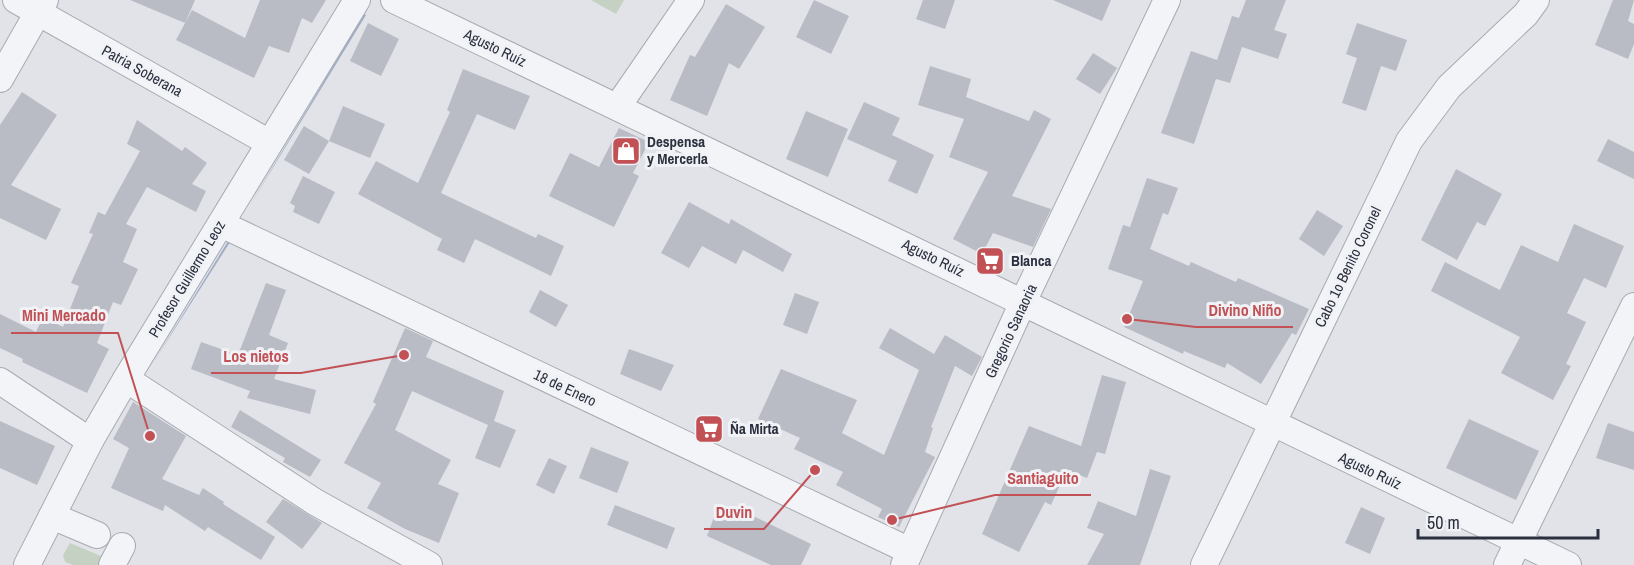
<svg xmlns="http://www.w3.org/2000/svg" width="1634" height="565" font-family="'Archivo Narrow',sans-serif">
  <rect width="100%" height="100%" fill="#e1e3e8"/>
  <g fill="#c5d2c3">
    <path d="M591 0H624L616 14Z"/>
    <path d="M70 543 108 559 109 565H73L65 562 63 555Z"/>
  </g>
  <g fill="#9fadc5">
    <path d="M364 14 366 15 249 207Z"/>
    <path d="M230 238 232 239 153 363Z"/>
  </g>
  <g fill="#b9bcc5">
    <path d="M130 0H195L185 23Z"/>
    <path d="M260 0H326L312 23 302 18 289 53 269 46 254 78 176 40 192 10 245 38Z"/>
    <path d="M814 0 849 16 831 54 796 37Z"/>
    <path d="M923 0H955L945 29 916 19Z"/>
    <path d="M1053 0H1111L1102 21Z"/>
    <path d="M1246 0H1286L1274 30 1287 34 1278 59 1242 47 1230 83 1216 79 1194 144 1161 133 1191 51 1217 60 1232 16 1239 18Z"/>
    <path d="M1613 0H1634L1628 21 1634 24V44L1628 59 1595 45Z"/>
    <path d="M726 4 765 27 739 69 729 63 707 116 670 100 690 55 695 57Z"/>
    <path d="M368 23 399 39 381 76 350 61Z"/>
    <path d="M1357 23 1407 40 1396 71 1381 66 1366 111 1342 103 1357 58 1346 54Z"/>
    <path d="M1093 53 1117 68 1100 94 1076 79Z"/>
    <path d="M930 66 971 79 966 97 1029 121 1034 110 1051 119 1012 196 1051 209 1033 247 993 233 982 254 953 239 988 172 949 157 964 119 918 105Z"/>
    <path d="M463 69 530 96 515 130 477 114 441 193 536 238 538 234 564 246 551 276 475 239 464 263 437 250 442 239 358 194 376 161 418 183 450 112 447 110Z"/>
    <path d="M22 92 57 115 11 185 61 209 46 240 0 218V125Z"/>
    <path d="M864 102 900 118 892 135 934 155 917 194 888 181 897 161 847 139Z"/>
    <path d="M343 106 385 124 370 158 329 141Z"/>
    <path d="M806 111 848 129 828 177 786 159Z"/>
    <path d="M137 120 182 151 185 147 207 163 192 184 206 191 196 212 147 187 126 224 137 229 123 262 138 269 121 305 113 302 97 343 109 349 87 393 22 362 23 359 0 348V314L36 332 43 317 63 327 79 286 71 283 93 234 89 233 98 212 105 215 140 151 127 144Z"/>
    <path d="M304 126 329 141 309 174 284 160Z"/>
    <path d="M619 128 649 142 633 173 639 176 614 227 549 196 570 153 599 167Z"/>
    <path d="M1608 139 1634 152V179L1597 161Z"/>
    <path d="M1456 169 1502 194 1485 226 1477 222 1457 260 1421 240Z"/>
    <path d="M303 176 335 192 319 224 293 212 295 206 290 203Z"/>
    <path d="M1147 178 1178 188 1168 215 1163 213 1150 249 1189 266 1191 262 1236 282 1238 278 1309 309 1296 335 1292 333 1261 384 1227 363 1225 368 1184 351 1183 354 1124 327 1143 281 1108 269 1123 225 1130 227Z"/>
    <path d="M689 202 729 224 731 219 792 254 783 272 743 250 736 264 702 246 689 268 661 253Z"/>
    <path d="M1317 210 1343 226 1324 256 1299 239Z"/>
    <path d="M1574 224 1624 246 1606 288 1584 278 1567 313 1586 322 1566 364 1571 366 1553 400 1501 373 1520 337 1431 291 1445 262 1500 290 1521 245 1558 262Z"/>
    <path d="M266 283 286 290 269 335 288 343 274 379 316 390 310 414 247 398 250 391 191 369 201 342 238 355Z"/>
    <path d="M540 290 568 305 556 327 529 312Z"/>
    <path d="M795 293 819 302 807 334 783 325Z"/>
    <path d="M405 328 433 341 426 357 504 391 494 421 516 430 500 468 475 458 488 425 412 391 395 430 451 460 438 484 459 493 439 543 405 529 367 508 381 483 344 463 376 404 373 402Z"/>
    <path d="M890 328 934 354 945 335 982 357 972 376 955 366 931 427 933 428 925 452 935 457 899 527 878 517 882 509 836 485 843 472 794 449 800 438 758 419 781 369 857 400 842 433 884 455 919 370 879 348Z"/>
    <path d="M629 349 674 365 661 391 620 374Z"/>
    <path d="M1102 375 1126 382 1105 454 1097 452 1087 478 1067 470 1051 505 1045 502 1019 552 982 534 1029 426 1081 446Z"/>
    <path d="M133 402 186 436 162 479 199 495 203 488 224 502 223 504 275 537 261 560 208 527 205 531 165 505 163 511 111 488 129 448 113 439Z"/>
    <path d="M240 410 321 460 310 477 283 462 285 458 231 427Z"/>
    <path d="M1469 419 1539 451 1516 500 1446 468Z"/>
    <path d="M0 421 55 446 37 485 0 468Z"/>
    <path d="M1608 423 1634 432V470L1596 458Z"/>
    <path d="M591 447 629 462 617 493 579 478Z"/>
    <path d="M549 458 567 466 554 494 536 485Z"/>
    <path d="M1150 469 1171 476 1140 565H1087L1104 534 1087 528 1098 501 1136 516Z"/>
    <path d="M283 499 322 523 302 549 266 522Z"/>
    <path d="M719 504 753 516 811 544 801 565H771L707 536Z"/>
    <path d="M615 505 675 528 667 549 607 525Z"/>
    <path d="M1361 507 1385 518 1370 554 1345 543Z"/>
  </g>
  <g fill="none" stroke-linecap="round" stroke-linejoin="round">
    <g stroke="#a7aab2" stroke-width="28">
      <g id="minor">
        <path d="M16 0 268 142"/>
        <path d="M394 0 1568 565"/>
        <path d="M0 79 45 0"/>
        <path d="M618 106 691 0"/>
        <path d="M221 224 910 551"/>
        <path d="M126 379 315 502 429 565"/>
        <path d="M0 381 90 441"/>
        <path d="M52 516 97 535"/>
        <path d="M27 565 90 441 126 379 357 0"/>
        <path d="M112 565 122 546"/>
        <path d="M904 565 1023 302 1167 0"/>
        <path d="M1204 565 1409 141 1449 87 1526 14 1536 0"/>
        <path d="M1507 565 1634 306"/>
      </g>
    </g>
    <use href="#minor" stroke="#f3f4f7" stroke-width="26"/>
  </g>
  <defs>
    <g id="shop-square" transform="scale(1.5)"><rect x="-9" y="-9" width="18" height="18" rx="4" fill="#c25156" stroke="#f0f2f6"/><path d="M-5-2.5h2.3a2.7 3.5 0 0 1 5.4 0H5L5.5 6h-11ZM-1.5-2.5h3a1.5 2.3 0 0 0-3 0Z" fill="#fff"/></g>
    <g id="supermarket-square" transform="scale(1.5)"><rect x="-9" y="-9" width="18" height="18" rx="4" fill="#c25156" stroke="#f0f2f6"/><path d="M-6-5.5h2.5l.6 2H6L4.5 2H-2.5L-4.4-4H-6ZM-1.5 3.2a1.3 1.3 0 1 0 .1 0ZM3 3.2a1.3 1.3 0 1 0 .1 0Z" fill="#fff"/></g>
  </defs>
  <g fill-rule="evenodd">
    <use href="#shop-square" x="626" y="151"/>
    <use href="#supermarket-square" x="990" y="261"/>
    <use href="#supermarket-square" x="709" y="429"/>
  </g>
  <g text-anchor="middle" stroke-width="6" stroke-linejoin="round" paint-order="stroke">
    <g font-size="15" fill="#2b303f" stroke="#f0f2f6">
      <text transform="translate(495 48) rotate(26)" y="5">Agusto Ruíz</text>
      <text transform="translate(142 71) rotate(29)" y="5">Patria Soberana</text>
      <text transform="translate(933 258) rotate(26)" y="5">Agusto Ruíz</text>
      <text transform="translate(1348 267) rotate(-64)" y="5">Cabo 1o Benito Coronel</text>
      <text transform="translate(187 279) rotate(-59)" y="5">Profesor Guillermo Leoz</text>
      <text transform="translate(1011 331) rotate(-65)" y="5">Gregorio Sanaoria</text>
      <text transform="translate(565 388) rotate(25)" y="5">18 de Enero</text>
      <text transform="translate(1370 471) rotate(25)" y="5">Agusto Ruíz</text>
    </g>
    <g font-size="15" font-weight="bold" fill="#2b303f" stroke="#f0f2f6" text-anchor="start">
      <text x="647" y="147">Despensa<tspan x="647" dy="17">y Mercerla</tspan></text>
      <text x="1011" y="266">Blanca</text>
      <text x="730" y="434">Ña Mirta</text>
    </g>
  </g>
  <path fill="none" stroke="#c25156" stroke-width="2" d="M1127 319L1196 327H1293M150 436L118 333H11M404 355L301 373H211M892 520L995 495H1091M815 470L764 529H704"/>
  <g fill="#c25156" stroke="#f0f2f6" stroke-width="2">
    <circle cx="1127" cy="319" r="6"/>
    <circle cx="150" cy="436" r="6"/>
    <circle cx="404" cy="355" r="6"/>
    <circle cx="892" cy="520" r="6"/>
    <circle cx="815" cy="470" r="6"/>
  </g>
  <g font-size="16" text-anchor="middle" font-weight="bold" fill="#c25156" stroke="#f0f2f6" stroke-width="6" stroke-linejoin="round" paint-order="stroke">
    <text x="1245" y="316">Divino Niño</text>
    <text x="64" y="321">Mini Mercado</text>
    <text x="256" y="362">Los nietos</text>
    <text x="1043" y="484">Santiaguito</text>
    <text x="734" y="518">Duvin</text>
  </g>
  <path d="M1418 529v9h180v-9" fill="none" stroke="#2b303f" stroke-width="3"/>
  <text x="1427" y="529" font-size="18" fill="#2b303f" stroke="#f0f2f6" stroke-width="4.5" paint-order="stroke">50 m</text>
</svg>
